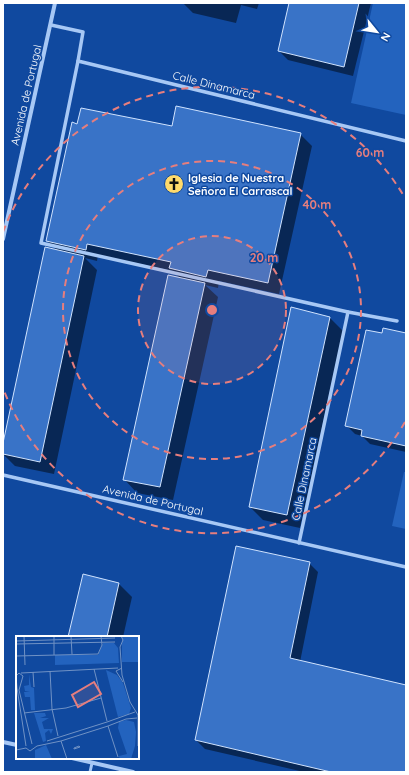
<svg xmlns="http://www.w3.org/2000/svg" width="409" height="775" font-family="Quicksand,sans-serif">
  <rect width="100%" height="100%" fill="#10499f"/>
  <g fill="#2363be">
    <path d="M373 3H406V115L351 103Z"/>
    <path d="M404 472H406V529L392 526Z"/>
  </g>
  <g fill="#0007">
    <path d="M183 3H259L257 9 241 5 236 23 193 13Z"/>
    <path d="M290 3H371L353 76 288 60 279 51Z"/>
    <path d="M78 125 173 127 300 134 312 146 279 294 219 281 218 288 205 285 218 297 173 500 137 493 124 479 181 279 173 271 98 255 97 261 85 258 97 270 54 474 15 466 3 454V448L58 251 47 241Z"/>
    <path d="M330 318 343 331 300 528 263 520 250 507Z"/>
    <path d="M383 334H406V452L370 444 362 436 355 434 347 426Z"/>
    <path d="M309 563 318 572 300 662 406 686V772H304L205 749 196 740Z"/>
    <path d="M83 575 119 584 132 597 123 637H69Z"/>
  </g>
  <g fill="#3973c7" stroke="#d0e3fe">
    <path d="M289 3H359L344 67 278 51Z"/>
    <path d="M176 106 301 133 268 283 208 270 206 277 169 268 171 262 87 244 86 250 46 241 72 122 77 124 81 108 172 126Z"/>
    <path d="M45 247 84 256 40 462 3 454V443Z"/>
    <path d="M168 275 205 283 160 487 123 480Z"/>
    <path d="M291 307 330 317 287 515 249 507Z"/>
    <path d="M383 328 406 333V446L361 436 362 430 345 426 366 330 382 333Z"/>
    <path d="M236 546 310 562 290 658 406 685V772H331L195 740Z"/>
    <path d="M83 574 119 583 107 637H68Z"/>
  </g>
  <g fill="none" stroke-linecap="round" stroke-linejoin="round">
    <path stroke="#a7c8f5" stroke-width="3" d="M90 772 92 763"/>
    <g stroke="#a7c8f5" stroke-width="3.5">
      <path d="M51 25 83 32 78 61 406 141"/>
      <path d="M78 61 41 243 348 312 397 321"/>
      <path d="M3 475 406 567"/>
      <path d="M299 543 348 312"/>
    </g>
    <g stroke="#a7c8f5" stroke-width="4">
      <path d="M3 239 55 3"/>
      <path d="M3 742 17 745"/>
      <path d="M72 758 133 772"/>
    </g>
  </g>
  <circle cx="212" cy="310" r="74" fill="#e67e7e" fill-opacity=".12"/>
  <g fill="none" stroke="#e67e7e" stroke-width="2" stroke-dasharray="7 5">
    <circle cx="212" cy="310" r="74"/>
    <circle cx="212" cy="310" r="149"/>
    <path d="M405 422A223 223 0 0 1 3 388M3 232A223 223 0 0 1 405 198"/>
  </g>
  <defs>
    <g id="church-disc" transform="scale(1)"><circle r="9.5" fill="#ffda6b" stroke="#10499f"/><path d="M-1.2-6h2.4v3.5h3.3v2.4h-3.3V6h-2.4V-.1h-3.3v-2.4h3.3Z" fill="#111"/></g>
  </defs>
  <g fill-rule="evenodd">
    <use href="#church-disc" x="174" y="184"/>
  </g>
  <g text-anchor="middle" stroke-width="3" stroke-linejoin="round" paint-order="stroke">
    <g font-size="11" fill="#fff" stroke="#10499f">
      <text transform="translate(214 85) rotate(14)" y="4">Calle Dinamarca</text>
      <text transform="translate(26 95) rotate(-77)" y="4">Avenida de Portugal</text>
      <text transform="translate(304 479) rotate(-78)" y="4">Calle Dinamarca</text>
      <text transform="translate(153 500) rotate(13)" y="4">Avenida de Portugal</text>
    </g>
    <g font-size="11" font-weight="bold" fill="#fff" stroke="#10499f" text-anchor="start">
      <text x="188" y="182">Iglesia de Nuestra<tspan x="188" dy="13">Señora El Carrascal</tspan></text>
    </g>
  </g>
  <g transform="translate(16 636)">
    <rect width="123" height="123" fill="#10499f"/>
    <path d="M106 0H123V26H106ZM87 7H98L102 12 103 27 39 29V19H82ZM90 34 101 39 107 47 115 72 113 78 102 81ZM13 38 15 51 18 52 19 74H15L14 61H9L8 56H14L9 55 8 50 13 49ZM18 77H29L30 80 24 82H33L26 86 28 93H37L35 98 33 94 29 97 30 105 27 106ZM110 84 118 86 120 96 119 110 115 123H104L103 120 111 118 102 92 103 86ZM30 109 36 123H19V114Z" fill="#2363be"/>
    <path fill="none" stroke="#7092c5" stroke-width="1" d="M8 0 9 29M38 0V19M55 0 56 18M105 0 107 4 104 11 106 39 114 66 122 79V110M0 5 99 2M0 8 99 6M0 20 82 18 86 9 85 0M106 32 100 35 107 46M78 33 91 85M34 35 36 73 42 100M17 36 18 51M5 37 102 32M8 77 50 72 85 62M91 86 119 76M92 90 102 121M92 90 110 83 121 82M31 105 91 86M45 105 51 123M10 110 1 52 0 40 3 37 7 40 3 54 16 108M63 110 64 111 58 113V112ZM0 114 10 112 14 115 21 110 45 105 92 90"/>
    <path fill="#e67e7e" fill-opacity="0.15" stroke="#e67e7e" stroke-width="2" d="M78 46 85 58 62 71 56 59Z"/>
    <rect width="123" height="123" fill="none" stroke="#fff" stroke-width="2"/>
  </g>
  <circle cx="212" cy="310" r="6" fill="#e67e7e" stroke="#10499f" stroke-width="2"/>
  <g font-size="12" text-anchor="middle" font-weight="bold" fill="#e67e7e" stroke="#10499f" stroke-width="3" stroke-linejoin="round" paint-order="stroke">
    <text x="370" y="157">60 m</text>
    <text x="317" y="209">40 m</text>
    <text x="264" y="262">20 m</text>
  </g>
  <rect width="409" height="775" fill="none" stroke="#ffffff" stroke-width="8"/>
  <g transform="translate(377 32) rotate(120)" stroke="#10499f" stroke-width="3" paint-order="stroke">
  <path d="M0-3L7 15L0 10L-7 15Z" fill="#ffffff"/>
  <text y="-6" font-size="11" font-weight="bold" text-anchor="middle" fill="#ffffff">N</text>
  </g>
</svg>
